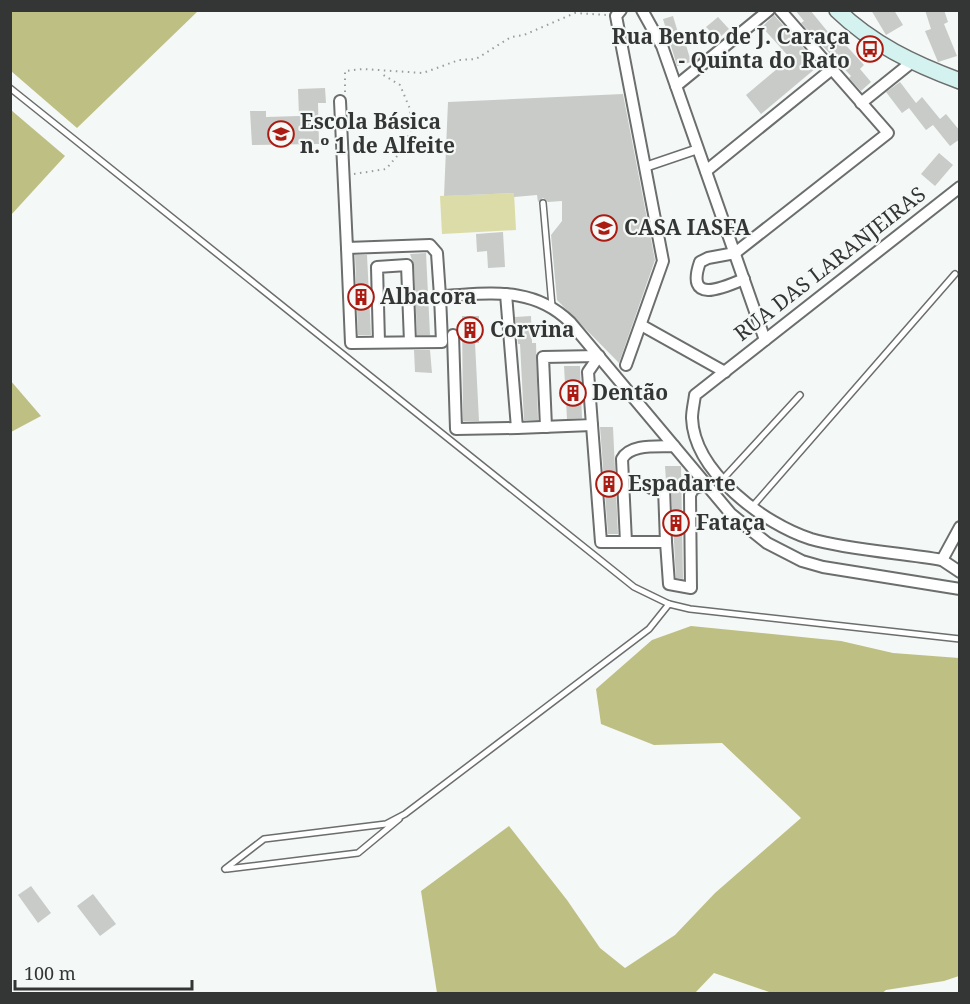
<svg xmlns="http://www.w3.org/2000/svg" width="970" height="1004" font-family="'Noto Serif',serif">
  <rect width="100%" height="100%" fill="#f4f8f6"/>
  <path fill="#dbdca7" d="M514 193 516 230 442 234 440 196Z"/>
  <g fill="#bebf83">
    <path d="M11 10H198V11L77 128 11 71Z"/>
    <path d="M11 110 65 156 11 215H10Z"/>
    <path d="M10 380 41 416 11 432H10Z"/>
    <path d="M691 626 841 641 893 653 959 658V976L944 981 886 990 881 994 772 993 714 973 695 993H437L421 891 509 826 567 900 600 948 625 968 675 935 715 893 801 818 722 743 654 745 601 724 596 689 652 640Z"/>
  </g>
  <g fill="#c9cbc8">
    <path d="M795 10H810L837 43 841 40 864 65 860 69 871 82 861 91 849 78 851 76 801 23 804 21Z"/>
    <path d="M871 10H894L903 25 886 35Z"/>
    <path d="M925 10H944L948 22 944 24 957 56 938 62 925 31 931 29Z"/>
    <path d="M774 15 813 59 810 61 816 68 761 114 746 95 790 58 762 27Z"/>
    <path d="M673 16 682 46 686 45 691 62 677 66 663 19Z"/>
    <path d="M718 17 729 29 718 39 706 27Z"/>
    <path d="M900 82 916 103 922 97 940 119 946 114 960 131V139L950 146 933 125 926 130 909 108 902 113 886 92Z"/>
    <path d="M325 88 326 103H318L319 144 252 145 250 111H266V117L299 116 298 89Z"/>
    <path d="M623 94 655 260 619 363 557 300 551 235 562 221V201L548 202 543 198 538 202 537 195 514 197V193L444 196 448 102Z"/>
    <path d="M939 153 953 165 935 186 921 174Z"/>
    <path d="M503 232 505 267 488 268 487 251 477 252 476 234Z"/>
    <path d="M426 253 430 335H417L414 265 410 254Z"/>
    <path d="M355 255H367L371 335H358Z"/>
    <path d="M462 316H479V343H475L479 421H463Z"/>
    <path d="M531 316 532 343H536L538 420H524L520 344H518L515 317Z"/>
    <path d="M414 350H430L432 373 415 372Z"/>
    <path d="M564 366H580L582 418 567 419Z"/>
    <path d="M600 427H613L618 534H608Z"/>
    <path d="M665 466H681L683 579 676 578 671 488 666 481Z"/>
    <path d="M31 886 51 913 38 923 18 895Z"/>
    <path d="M93 894 116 924 100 936 77 906Z"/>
  </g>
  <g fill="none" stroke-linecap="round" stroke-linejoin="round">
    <g stroke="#6b6e6c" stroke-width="8">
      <g id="service">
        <path d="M10 88 634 587 669 604 690 609 960 639"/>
        <path d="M543 203 552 306"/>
        <path d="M722 480 800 395"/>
        <path d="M752 507 955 274"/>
        <path d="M225 869 264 839 386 824 405 814 649 629 669 604"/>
        <path d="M227 869 358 853 399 819"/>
      </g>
    </g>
    <g stroke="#6b6e6c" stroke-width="11">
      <path id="pedestrian" d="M645 167 698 149"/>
    </g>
    <g stroke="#6b6e6c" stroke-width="14">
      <g id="minor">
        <path d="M621 10 616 16 663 261 626 365"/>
        <path d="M642 10 662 46 765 340"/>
        <path d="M676 86 769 10"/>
        <path d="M340 101 347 248 430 245 437 253 440 296C489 294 532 285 570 322L731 514 767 543 802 561 823 567 960 589"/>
        <path d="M861 103 912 62"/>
        <path d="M706 171 832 69"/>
        <path d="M960 187 695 395C694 403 692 411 692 418 694 472 764 524 811 539 849 550 903 553 942 560L960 572"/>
        <path d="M347 248 351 343 442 342 440 296"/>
        <path d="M744 279C723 288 685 305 700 262L708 258 735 253 888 133 780 10"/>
        <path d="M506 294 517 428 592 425 588 372 599 356"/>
        <path d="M641 325 725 372"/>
        <path d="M453 335 456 429 517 428"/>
        <path d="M379 342 377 267 407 265 410 342"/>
        <path d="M592 425 601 542H666L664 488H651"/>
        <path d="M546 427 543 357 599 356"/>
        <path d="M626 542 622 459C630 443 659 447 674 446"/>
        <path d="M666 542 669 584 691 588 690 495 693 489 707 484"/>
        <path d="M942 560 960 527"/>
      </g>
    </g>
    <g stroke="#6b6e6c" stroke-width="18">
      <path id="secondary" d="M837 10C872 44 914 64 960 81"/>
    </g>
    <g stroke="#9a9d9c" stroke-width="2" stroke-dasharray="1.5 4.5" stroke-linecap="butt">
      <path d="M345 92V71L363 69 423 73 459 60 476 59 511 37 524 35 575 13 607 15"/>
      <path d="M354 174 386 169 404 148 411 129 410 109 400 85 380 73"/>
    </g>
    <use href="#service" stroke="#fff" stroke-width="5"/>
    <use href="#pedestrian" stroke="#fff" stroke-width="8"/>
    <use href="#minor" stroke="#fff" stroke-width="10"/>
    <use href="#secondary" stroke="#d4f3f0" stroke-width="15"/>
  </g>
  <defs>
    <g id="bus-ring" transform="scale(1.35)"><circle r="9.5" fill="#f4f8f6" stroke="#ac1b12" stroke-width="1.5"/><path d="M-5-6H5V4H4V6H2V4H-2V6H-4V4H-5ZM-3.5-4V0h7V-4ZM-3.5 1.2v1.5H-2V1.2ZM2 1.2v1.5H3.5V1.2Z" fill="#ac1b12"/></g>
    <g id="school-ring" transform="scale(1.35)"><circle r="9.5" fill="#f4f8f6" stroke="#ac1b12" stroke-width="1.5"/><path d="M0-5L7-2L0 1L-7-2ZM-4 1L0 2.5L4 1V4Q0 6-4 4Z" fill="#ac1b12"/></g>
    <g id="building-ring" transform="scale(1.35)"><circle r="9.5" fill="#f4f8f6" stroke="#ac1b12" stroke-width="1.5"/><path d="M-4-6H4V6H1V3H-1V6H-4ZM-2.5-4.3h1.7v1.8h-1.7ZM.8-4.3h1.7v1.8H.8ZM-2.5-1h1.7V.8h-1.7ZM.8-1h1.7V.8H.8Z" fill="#ac1b12"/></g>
  </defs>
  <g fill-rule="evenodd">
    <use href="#bus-ring" x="870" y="49"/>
    <use href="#school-ring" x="281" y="134"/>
    <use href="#school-ring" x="604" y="228"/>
    <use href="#building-ring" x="361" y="297"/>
    <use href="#building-ring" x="470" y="330"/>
    <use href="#building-ring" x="573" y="393"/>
    <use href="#building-ring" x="609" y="484"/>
    <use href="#building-ring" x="676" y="523"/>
  </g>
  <g text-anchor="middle" stroke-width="4.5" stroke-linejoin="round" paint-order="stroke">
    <g font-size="21" font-weight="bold" fill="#343635" stroke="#f4f8f6" text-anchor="start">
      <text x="850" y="44" text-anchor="end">Rua Bento de J. Caraça<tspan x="850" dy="24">- Quinta do Rato</tspan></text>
      <text x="300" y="129">Escola Básica<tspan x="300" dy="24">n.º 1 de Alfeite</tspan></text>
      <text x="624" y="235">CASA IASFA</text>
      <text x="380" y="304">Albacora</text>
      <text x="490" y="337">Corvina</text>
      <text x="592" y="400">Dentão</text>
      <text x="628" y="491">Espadarte</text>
      <text x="696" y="530">Fataça</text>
    </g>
    <g font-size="21" fill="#343635" stroke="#f4f8f6">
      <text transform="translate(830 264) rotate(-38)" y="7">RUA DAS LARANJEIRAS</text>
    </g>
  </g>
  <rect width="970" height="1004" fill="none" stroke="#343635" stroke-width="24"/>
  <path d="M15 980v9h177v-9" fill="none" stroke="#343635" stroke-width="3"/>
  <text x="24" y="980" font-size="18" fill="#343635" stroke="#f4f8f6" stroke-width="4.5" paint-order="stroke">100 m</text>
</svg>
